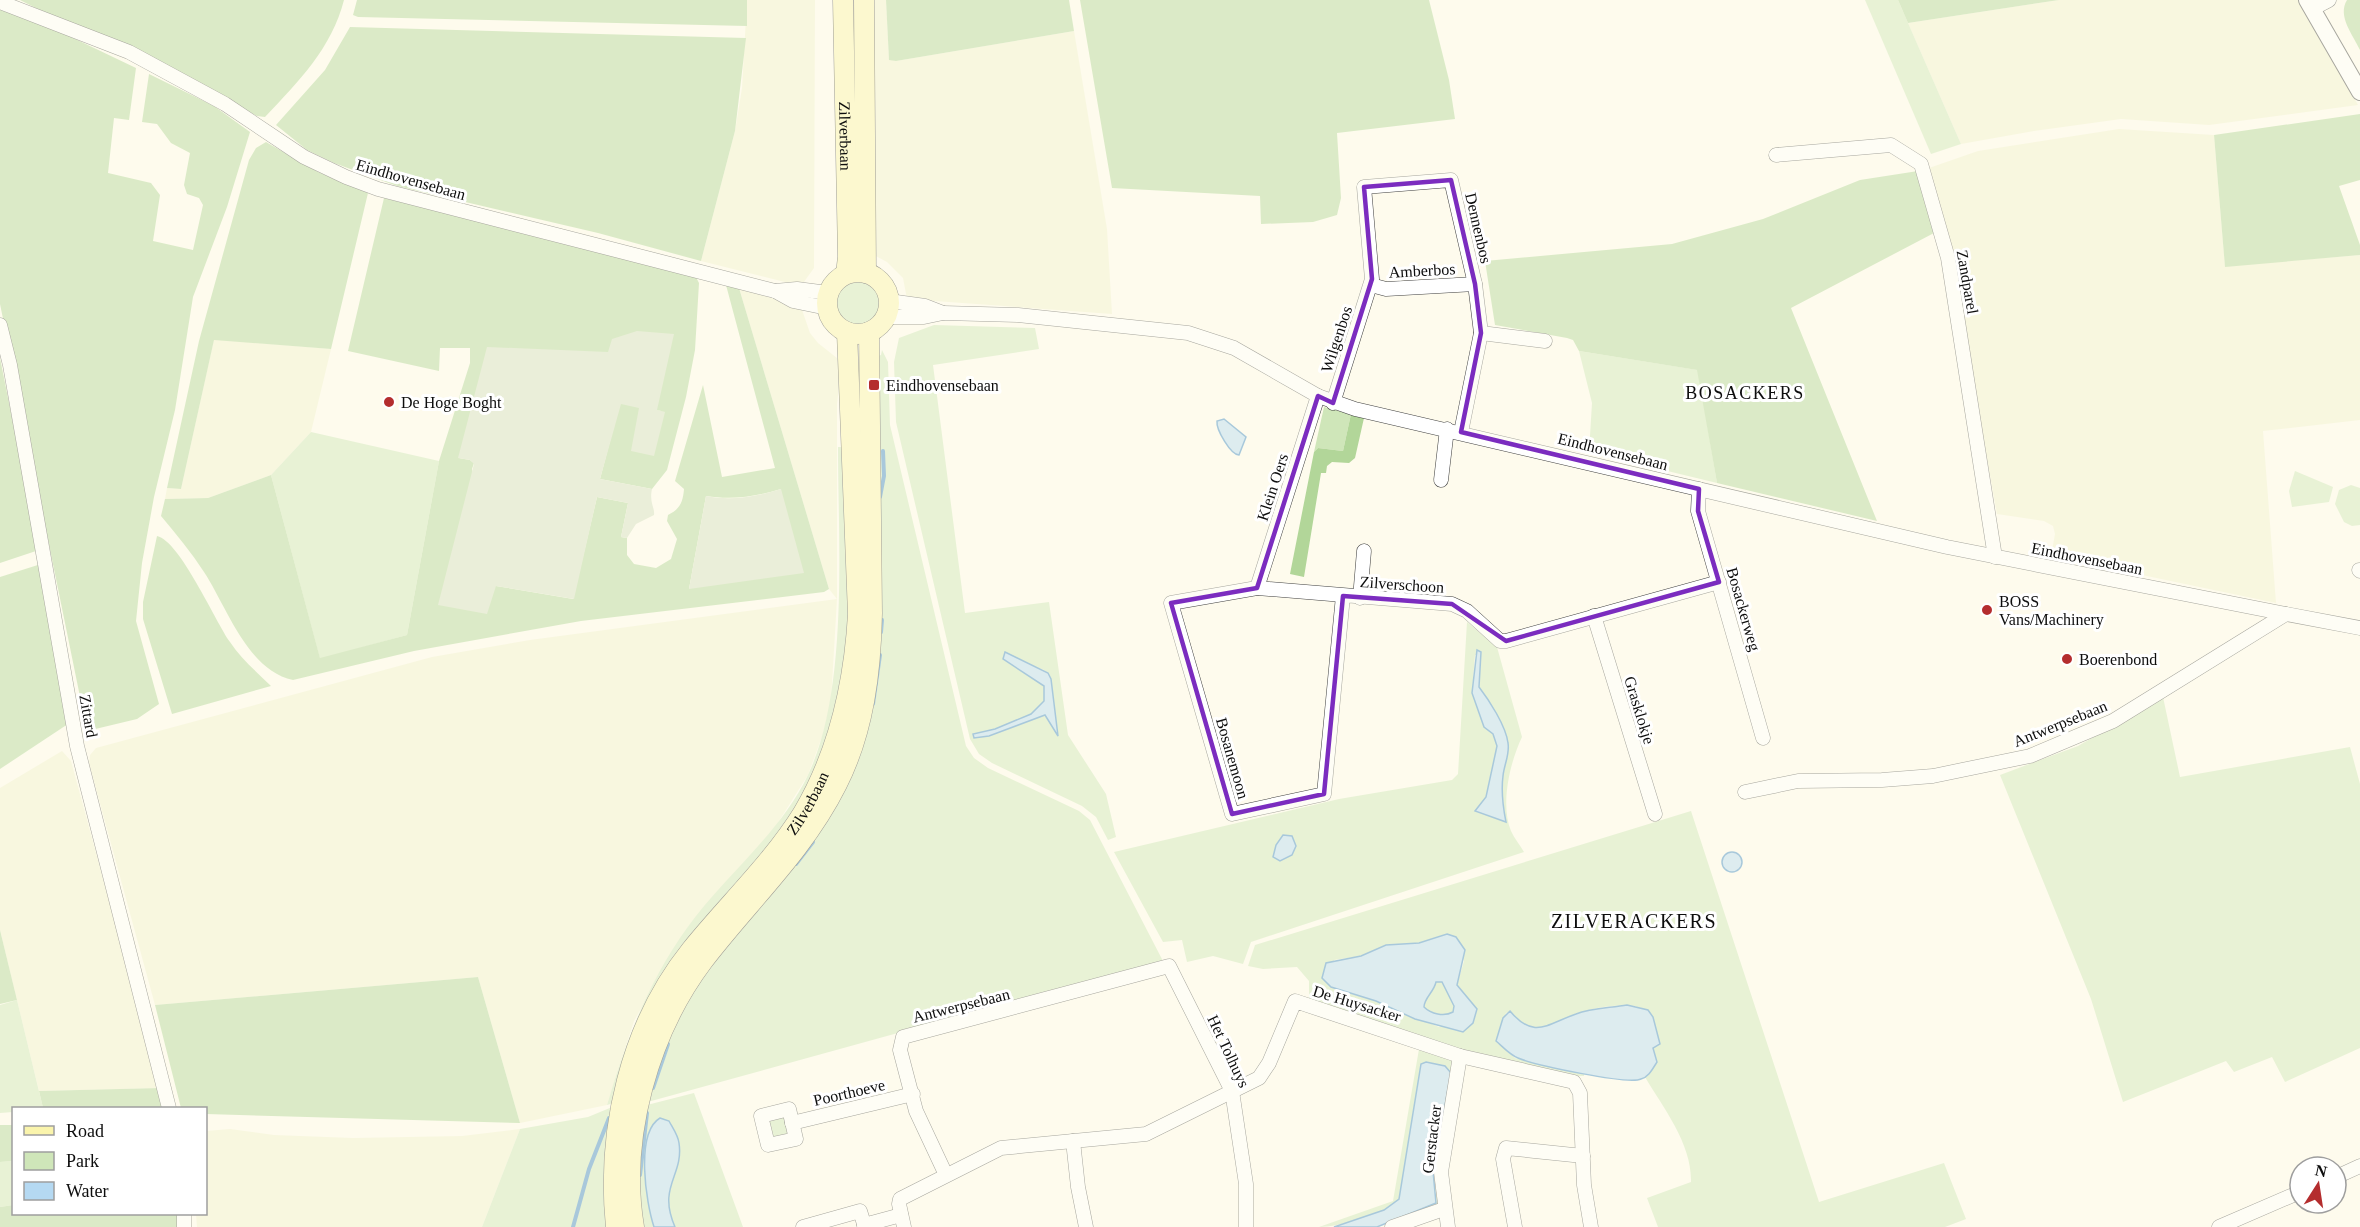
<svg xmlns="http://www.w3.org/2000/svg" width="2360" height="1227" font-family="'Times New Roman',serif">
  <rect width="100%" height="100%" fill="#fefbed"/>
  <g fill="#f2f1cf">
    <path d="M747 0H815L814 268 801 286 701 261 735 131 742 88Z"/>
    <path d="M869 0H886L889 59 896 61 1074 31 1107 229 1112 314 907 299 903 278 887 262 870 253Z"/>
    <path d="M2059 0H2300L2358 105 2209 125 2121 119 2034 131 1961 144 1908 23Z"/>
    <path d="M2119 129 2214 135 2225 266 2360 255V420L2263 431 2276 603 2051 556 2055 534 2053 526 2044 521 1997 514 1966 343 1951 243 1929 168 1978 151Z"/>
    <path d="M739 288 801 307 810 333 818 343 842 362 837 404V599L831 701 823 734 808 775 774 829 688 927 634 1021 607 1105 520 1123 478 977 155 1005 89 763 90 755 96 748 432 657 530 640 837 599 829 589Z"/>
    <path d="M214 339 331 349 311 432 271 475 208 498 165 499 167 488 181 489Z"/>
    <path d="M62 751 71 761 160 1088 39 1091 0 930V788Z"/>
    <path d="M230 1129 274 1135 353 1138 462 1136 520 1129 482 1227H197L196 1214H206V1131Z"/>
  </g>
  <g fill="#cfe6b9" fill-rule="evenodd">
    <path d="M1865 0H1898L1961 144 1931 154Z"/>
    <circle cx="858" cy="305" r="23"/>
    <path d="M934 325 1035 328 1039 349 933 365 965 613 1049 602 1068 735 1106 794 1116 837 1108 840 1096 817 1082 806 992 763 979 754 970 739 896 422 894 362 899 338ZM1023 662 1044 670 1051 679 1058 735 1045 715 989 736 974 734 995 729 1031 714 1044 702V686L1010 664Z"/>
    <path d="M882 350 888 362 890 425 966 746 974 758 988 768 1079 811 1090 820 1164 963 934 1023 644 1103 671 1023 840 784 876 357 881 355Z"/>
    <path d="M1579 351 1698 370 1717 483 1589 452 1592 403Z"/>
    <path d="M1324 407 1351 414 1343 451 1318 448 1314 452Z"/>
    <path d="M311 432 439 461 407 635 320 659 271 475Z"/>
    <path d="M838 447H843L854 614 829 751 617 1102 607 1105C626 1041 648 982 687 928 725 875 779 835 808 775 849 688 838 543 838 447Z"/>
    <path d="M2295 471 2333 487 2329 502 2292 507 2289 491Z"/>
    <path d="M2351 485 2360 488V525L2352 526 2344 522 2335 504 2339 490Z"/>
    <path d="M1467 622 1497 647 1522 737C1510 762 1500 804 1511 831 1514 838 1520 845 1524 852L1251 942 1243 964 1213 956 1187 962 1182 940 1163 942 1114 852 1339 799 1452 780 1458 774ZM1475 655H1481L1479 687C1490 702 1501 719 1507 739 1511 750 1503 768 1502 780 1502 794 1504 808 1506 822L1485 801 1497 746 1493 734 1484 726 1472 693Z"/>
    <path d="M2163 697 2180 777 2350 747 2360 784V1048L2285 1082 2272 1057 2234 1072 2226 1061 2123 1102 2091 999 2000 775 2078 746Z"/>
    <path d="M1691 811 1819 1202 1944 1163 1966 1219 1945 1227H1658L1647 1198 1691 1182C1692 1144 1664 1109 1645 1077L1657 1063 1653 1048 1657 1046 1636 1006C1618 1004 1593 1007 1576 1014 1548 1024 1534 1041 1510 1012L1506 1013 1496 1041 1515 1058 1584 1074V1076H1578L1504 1064 1309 999V981L1297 967 1263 969 1248 966 1255 945ZM1446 934 1456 937 1464 961 1457 985 1477 1009 1439 1027 1376 1001 1338 990 1334 960 1361 956 1386 945 1419 943Z"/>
    <path d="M1436 982H1442L1454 1006 1453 1012C1444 1017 1431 1014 1424 1007 1424 998 1434 992 1436 982Z"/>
    <path d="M17 1000 43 1108H14L13 1112 0 1113V1005Z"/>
    <path d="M1419 1049 1453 1059 1442 1205 1377 1227 1417 1212 1436 1196 1434 1166 1451 1072 1421 1064 1399 1199C1388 1214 1338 1227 1319 1227L1393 1201Z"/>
    <path d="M694 1093 743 1227H675C657 1186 684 1176 679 1143 678 1135 672 1128 669 1121H656C637 1144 646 1201 654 1227H638L643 1106Z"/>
    <path d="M617 1105 613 1227H482L520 1129 588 1117Z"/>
    <path d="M786 1116 790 1133 772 1138 768 1121Z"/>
    <path d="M13 1161V1205L0 1207V1162Z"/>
  </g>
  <g fill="#b2d699" fill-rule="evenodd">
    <path d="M20 0H344C332 48 298 82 265 117L257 116 185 78 111 46Z"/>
    <path d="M357 0H747V26L358 17 353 15Z"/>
    <path d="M886 0H1069L1074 31 896 61 889 60Z"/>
    <path d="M1080 0H1429L1449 80 1455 119 1337 133 1341 198 1337 215 1313 222 1261 224 1260 196 1112 188Z"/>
    <path d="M1898 0H2059L1908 23Z"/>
    <path d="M2347 0H2360V50C2353 35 2337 16 2347 0Z"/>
    <path d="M0 3 136 68 129 120 114 118 108 173 151 183 160 195 153 241 193 250 203 205 199 198 187 194 184 185 190 153 171 143 157 124 142 122 149 74 214 106 250 132 227 207 193 297 175 410 154 497 142 563 136 621 159 704 137 719 87 731 0 304Z"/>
    <path d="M350 27 746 38 735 131 701 261 598 233 397 186 334 163 307 150 276 125 325 70Z"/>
    <path d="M2360 114V180L2339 186 2360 245V255L2225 267 2214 135Z"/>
    <path d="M266 142 318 172 368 193 331 349 214 340 181 489 167 488 199 341 249 160 256 148Z"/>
    <path d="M1918 171 1934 233 1791 308 1877 521 1717 483 1697 370 1579 351 1573 340 1567 338 1495 325 1485 261 1672 244 1763 219 1860 180Z"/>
    <path d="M384 198 615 254 696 277 699 283 695 350 686 397 667 470 652 489 600 479 620 403 665 412 657 410 608 352 459 458 470 460 474 463 472 469 496 586 573 599 597 497 628 503 621 537 627 538V555L634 564 656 568 671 559 677 539 667 521 668 515C680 509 683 502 684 489L675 481 703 385 722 477 775 468 726 285 739 288 829 589 824 592 581 621 414 651 293 680C247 670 227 607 204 572 191 552 176 534 161 516L165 499 208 498 271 475 320 658 407 635 439 461 470 363V348H440L439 371 348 351ZM781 489 689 589 706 496C731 500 755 497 781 489Z"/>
    <path d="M0 358 36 537V551L0 563Z"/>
    <path d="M1351 414 1364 418 1355 458 1349 463 1332 462 1327 466 1326 473H1321L1304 577 1290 574 1314 452 1318 448 1343 451Z"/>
    <path d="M157 536C180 541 215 621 230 642 241 659 257 672 271 686L172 714 143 619V602Z"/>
    <path d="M41 564 68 724 0 769V577Z"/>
    <path d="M0 930 17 1000 0 1004Z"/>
    <path d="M478 977 520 1123 206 1114V1108H181L155 1005Z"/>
    <path d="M160 1088 163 1107 43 1108 39 1091Z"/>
    <path d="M13 1125V1161L0 1162V1125Z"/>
    <path d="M13 1205 14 1214H180L181 1227H0V1207Z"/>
  </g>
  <g fill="#d3dec0">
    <path d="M637 331 674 334 657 410 665 412 654 456 631 451 639 408 621 404 600 479 652 489C649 503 655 507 654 515L636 524 627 538 621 537 628 503 597 497 574 599 496 586 487 614 438 605 474 464 470 460 458 458 487 347 608 352 612 339Z"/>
    <path d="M781 489 804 573 689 589 706 496C731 501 756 497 781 489Z"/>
  </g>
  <g fill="#b5d9f2" stroke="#418bc5" stroke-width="1.5" fill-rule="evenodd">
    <path d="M1224 419 1246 437 1239 455C1231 455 1216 430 1217 421Z"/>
    <path d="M1477 650 1481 652 1479 687C1489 700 1506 726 1508 743 1510 754 1504 765 1503 776 1501 791 1503 807 1506 822L1475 811 1486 797 1497 746 1493 734 1484 727 1472 693Z"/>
    <path d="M1005 652 1048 673 1051 679 1058 736 1045 715 989 736 974 738 973 734 995 729 1031 714 1044 701V686L1003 659Z"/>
    <path d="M1283 835 1292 836 1296 846 1292 855 1280 861 1273 857 1276 845Z"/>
    <circle cx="1732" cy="862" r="10"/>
    <path d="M1447 934 1456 937 1465 950 1457 985 1477 1009 1473 1023 1463 1032 1415 1019 1376 1001 1331 987 1322 978 1326 963 1361 956 1386 945 1419 943ZM1436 982H1442L1454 1006 1453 1012C1444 1017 1431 1014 1424 1007 1424 998 1434 992 1436 982Z"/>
    <path d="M1627 1005 1648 1010 1653 1017 1660 1044 1653 1048 1657 1062C1653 1068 1649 1077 1641 1079 1628 1085 1534 1065 1518 1058 1510 1055 1502 1046 1496 1041L1503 1018 1510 1011C1534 1040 1547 1024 1576 1014 1591 1008 1610 1008 1627 1005Z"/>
    <path d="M1426 1062 1445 1066 1451 1073 1433 1171 1436 1203 1377 1227H1334L1384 1210 1399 1199 1421 1064Z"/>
    <path d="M660 1118 669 1121C672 1127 678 1135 679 1143 684 1176 657 1186 675 1227H654C646 1203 635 1133 660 1118Z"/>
  </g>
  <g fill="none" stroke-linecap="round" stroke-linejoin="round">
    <g stroke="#418bc5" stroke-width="4">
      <path d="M880 497 884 476 883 451"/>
      <path d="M881 632 882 620"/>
      <path d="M873 704 880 655"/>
      <path d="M796 864 813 842"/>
      <path d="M653 1088 668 1044"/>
      <path d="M640 1175 647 1113"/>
      <path d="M573 1227 589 1169 609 1118"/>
    </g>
    <g stroke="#404040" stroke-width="15">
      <g id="minor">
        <path d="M0 2 129 52 225 104 304 157 346 177 378 189 775 291 793 301 827 308"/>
        <path d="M2312 9 2329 0"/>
        <path d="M1776 155 1891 145 1921 164 1948 258 1995 557"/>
        <path d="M1371 285 1386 289 1475 284"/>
        <path d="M775 291 797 289 828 293"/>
        <path d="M889 301 925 306 943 313"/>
        <path d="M886 317H924L943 313 1018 315 1188 333 1234 348 1318 396 1355 409 1947 547 2286 614"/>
        <path d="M0 325 10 365 77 746 169 1108"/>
        <path d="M1481 333 1545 341"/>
        <path d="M1333 403 1372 279 1364 187 1451 180 1475 284 1481 333 1461 432"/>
        <path d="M1441 480 1447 429"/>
        <path d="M1699 489 1698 511 1763 738"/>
        <path d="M2359 570 2360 571"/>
        <path d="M1257 588 1318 396"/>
        <path d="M1343 596 1324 794 1232 814 1171 603 1257 588 1452 604 1467 611 1500 641H1506L1719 582"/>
        <path d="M1360 598 1364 551"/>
        <path d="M1594 616 1655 814"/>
        <path d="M1745 792 1798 781 1882 780 1933 776 2030 756 2113 721 2286 614 2360 628"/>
        <path d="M789 1109 796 1139 768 1145 761 1116Z"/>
        <path d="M792 1123 913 1094"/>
        <path d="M1073 1141 1078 1187 1086 1227"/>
        <path d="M946 1175 916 1111 900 1050 903 1037 1169 966 1232 1091 1246 1184V1227"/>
        <path d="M2336 1177 2360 1166"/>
        <path d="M184 1214V1227"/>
        <path d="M864 1225 901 1215"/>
        <path d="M803 1227 860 1211 865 1227"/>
        <path d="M904 1227 899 1204 900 1199 1001 1148 1146 1134 1259 1078 1269 1063 1295 1001 1460 1056 1574 1082 1580 1093 1584 1185 1591 1227"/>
        <path d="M1392 1227 1444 1209"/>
        <path d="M1448 1227 1441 1172 1460 1056"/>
        <path d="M1515 1227 1503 1159 1506 1148 1583 1156"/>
        <path d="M2219 1227 2300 1192"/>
      </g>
    </g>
    <g stroke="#404040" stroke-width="18">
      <path id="tertiary" d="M2307 0 2360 92"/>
    </g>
    <g stroke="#2f2f2f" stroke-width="21">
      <g id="secondary">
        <path id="s1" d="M843 0 848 257 846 274"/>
        <path d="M864 0 866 273"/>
        <circle cx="858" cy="303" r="31"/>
        <path id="s2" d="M616 1227C606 1131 630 1026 691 950 728 904 772 863 803 813 839 752 854 684 858 614L847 332"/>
        <path d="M634 1227C619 1137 649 1033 703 961 748 902 803 852 837 784 864 731 871 671 872 613L869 332"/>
      </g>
    </g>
    <use href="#minor" stroke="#fff" stroke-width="14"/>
    <use href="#tertiary" stroke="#fff" stroke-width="16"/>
    <use href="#secondary" stroke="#faf4ac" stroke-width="20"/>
  </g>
  <path d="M0 0H2360V1227H0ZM1451 180 1475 284 1481 333 1461 432 1699 489 1698 511 1719 582 1506 641 1452 604 1343 596 1324 794 1232 814 1171 603 1257 588 1318 396 1333 403 1372 279 1364 187Z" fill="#fefbed" fill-opacity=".55" fill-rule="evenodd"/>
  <path fill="none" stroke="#7b2cbf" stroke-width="4.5" stroke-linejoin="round" d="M1451 180 1475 284 1481 333 1461 432 1699 489 1698 511 1719 582 1506 641 1452 604 1343 596 1324 794 1232 814 1171 603 1257 588 1318 396 1333 403 1372 279 1364 187Z"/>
  <g fill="#b42d2e" stroke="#fff" stroke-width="2">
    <rect x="868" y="379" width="12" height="12" rx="3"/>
    <circle cx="389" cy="402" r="6"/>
    <circle cx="1987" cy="610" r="6"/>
    <circle cx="2067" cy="659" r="6"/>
  </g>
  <g text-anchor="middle" stroke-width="6" stroke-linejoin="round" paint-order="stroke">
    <g font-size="16" fill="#0d0d0d" stroke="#fff">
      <text dy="6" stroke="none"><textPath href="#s1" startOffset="136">Zilverbaan</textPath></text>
      <text transform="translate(411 179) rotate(16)" y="6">Eindhovensebaan</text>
      <text transform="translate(1479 228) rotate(77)" y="6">Dennenbos</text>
      <text transform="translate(1422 270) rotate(-3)" y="6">Amberbos</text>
      <text transform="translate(1968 282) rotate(80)" y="6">Zandparel</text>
      <text transform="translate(1336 339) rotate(-72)" y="6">Wilgenbos</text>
      <text transform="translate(1613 451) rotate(14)" y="6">Eindhovensebaan</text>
      <text transform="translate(1272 487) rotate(-72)" y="6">Klein Oers</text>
      <text transform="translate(2087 558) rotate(11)" y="6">Eindhovensebaan</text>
      <text transform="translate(1402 584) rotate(4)" y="6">Zilverschoon</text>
      <text transform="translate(1744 609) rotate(74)" y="6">Bosackerweg</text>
      <text transform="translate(1640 710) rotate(73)" y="6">Grasklokje</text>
      <text transform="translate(89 716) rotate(80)" y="6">Zittard</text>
      <text transform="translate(2060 723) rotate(-22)" y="6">Antwerpsebaan</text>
      <text transform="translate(1233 758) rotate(74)" y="6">Bosanemoon</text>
      <text dy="6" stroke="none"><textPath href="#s2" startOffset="482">Zilverbaan</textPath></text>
      <text transform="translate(1357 1003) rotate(17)" y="6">De Huysacker</text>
      <text transform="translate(961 1005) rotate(-14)" y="6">Antwerpsebaan</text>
      <text transform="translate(1229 1051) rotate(65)" y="6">Het Tolhuys</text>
      <text transform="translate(849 1092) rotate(-13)" y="6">Poorthoeve</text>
      <text transform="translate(1431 1139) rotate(-83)" y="6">Gerstacker</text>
    </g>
    <g font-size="16" fill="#0d0d0d" stroke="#fff" text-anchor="start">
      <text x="886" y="391">Eindhovensebaan</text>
      <text x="401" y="408">De Hoge Boght</text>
      <text x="1999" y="607">BOSS<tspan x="1999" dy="18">Vans/Machinery</tspan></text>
      <text x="2079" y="665">Boerenbond</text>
    </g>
    <g font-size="18" letter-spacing="1.5" fill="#0d0d0d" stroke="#fff">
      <text x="1745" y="399">BOSACKERS</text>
    </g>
    <g font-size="20" letter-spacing="1.5" fill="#0d0d0d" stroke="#fff">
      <text x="1634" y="928">ZILVERACKERS</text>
    </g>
  </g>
  <rect x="12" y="1107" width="195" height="108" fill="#ffffff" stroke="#9e9e9e" stroke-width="1.5"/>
  <rect x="24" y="1126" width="30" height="9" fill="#faf4ac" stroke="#9e9e9e" stroke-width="1.5"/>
  <text x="66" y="1137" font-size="18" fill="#0d0d0d">Road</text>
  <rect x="24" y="1152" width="30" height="18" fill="#cfe6b9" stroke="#9e9e9e" stroke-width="1.5"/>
  <text x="66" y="1167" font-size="18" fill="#0d0d0d">Park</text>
  <rect x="24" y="1182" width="30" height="18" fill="#b5d9f2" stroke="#9e9e9e" stroke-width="1.5"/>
  <text x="66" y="1197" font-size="18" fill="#0d0d0d">Water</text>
  <g transform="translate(2318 1185) rotate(12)"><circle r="28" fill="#ffffff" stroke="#9e9e9e" stroke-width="1.5"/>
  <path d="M0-4.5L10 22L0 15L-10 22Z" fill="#b42d2e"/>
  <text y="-9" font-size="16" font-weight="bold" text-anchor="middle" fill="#0d0d0d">N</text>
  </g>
</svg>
